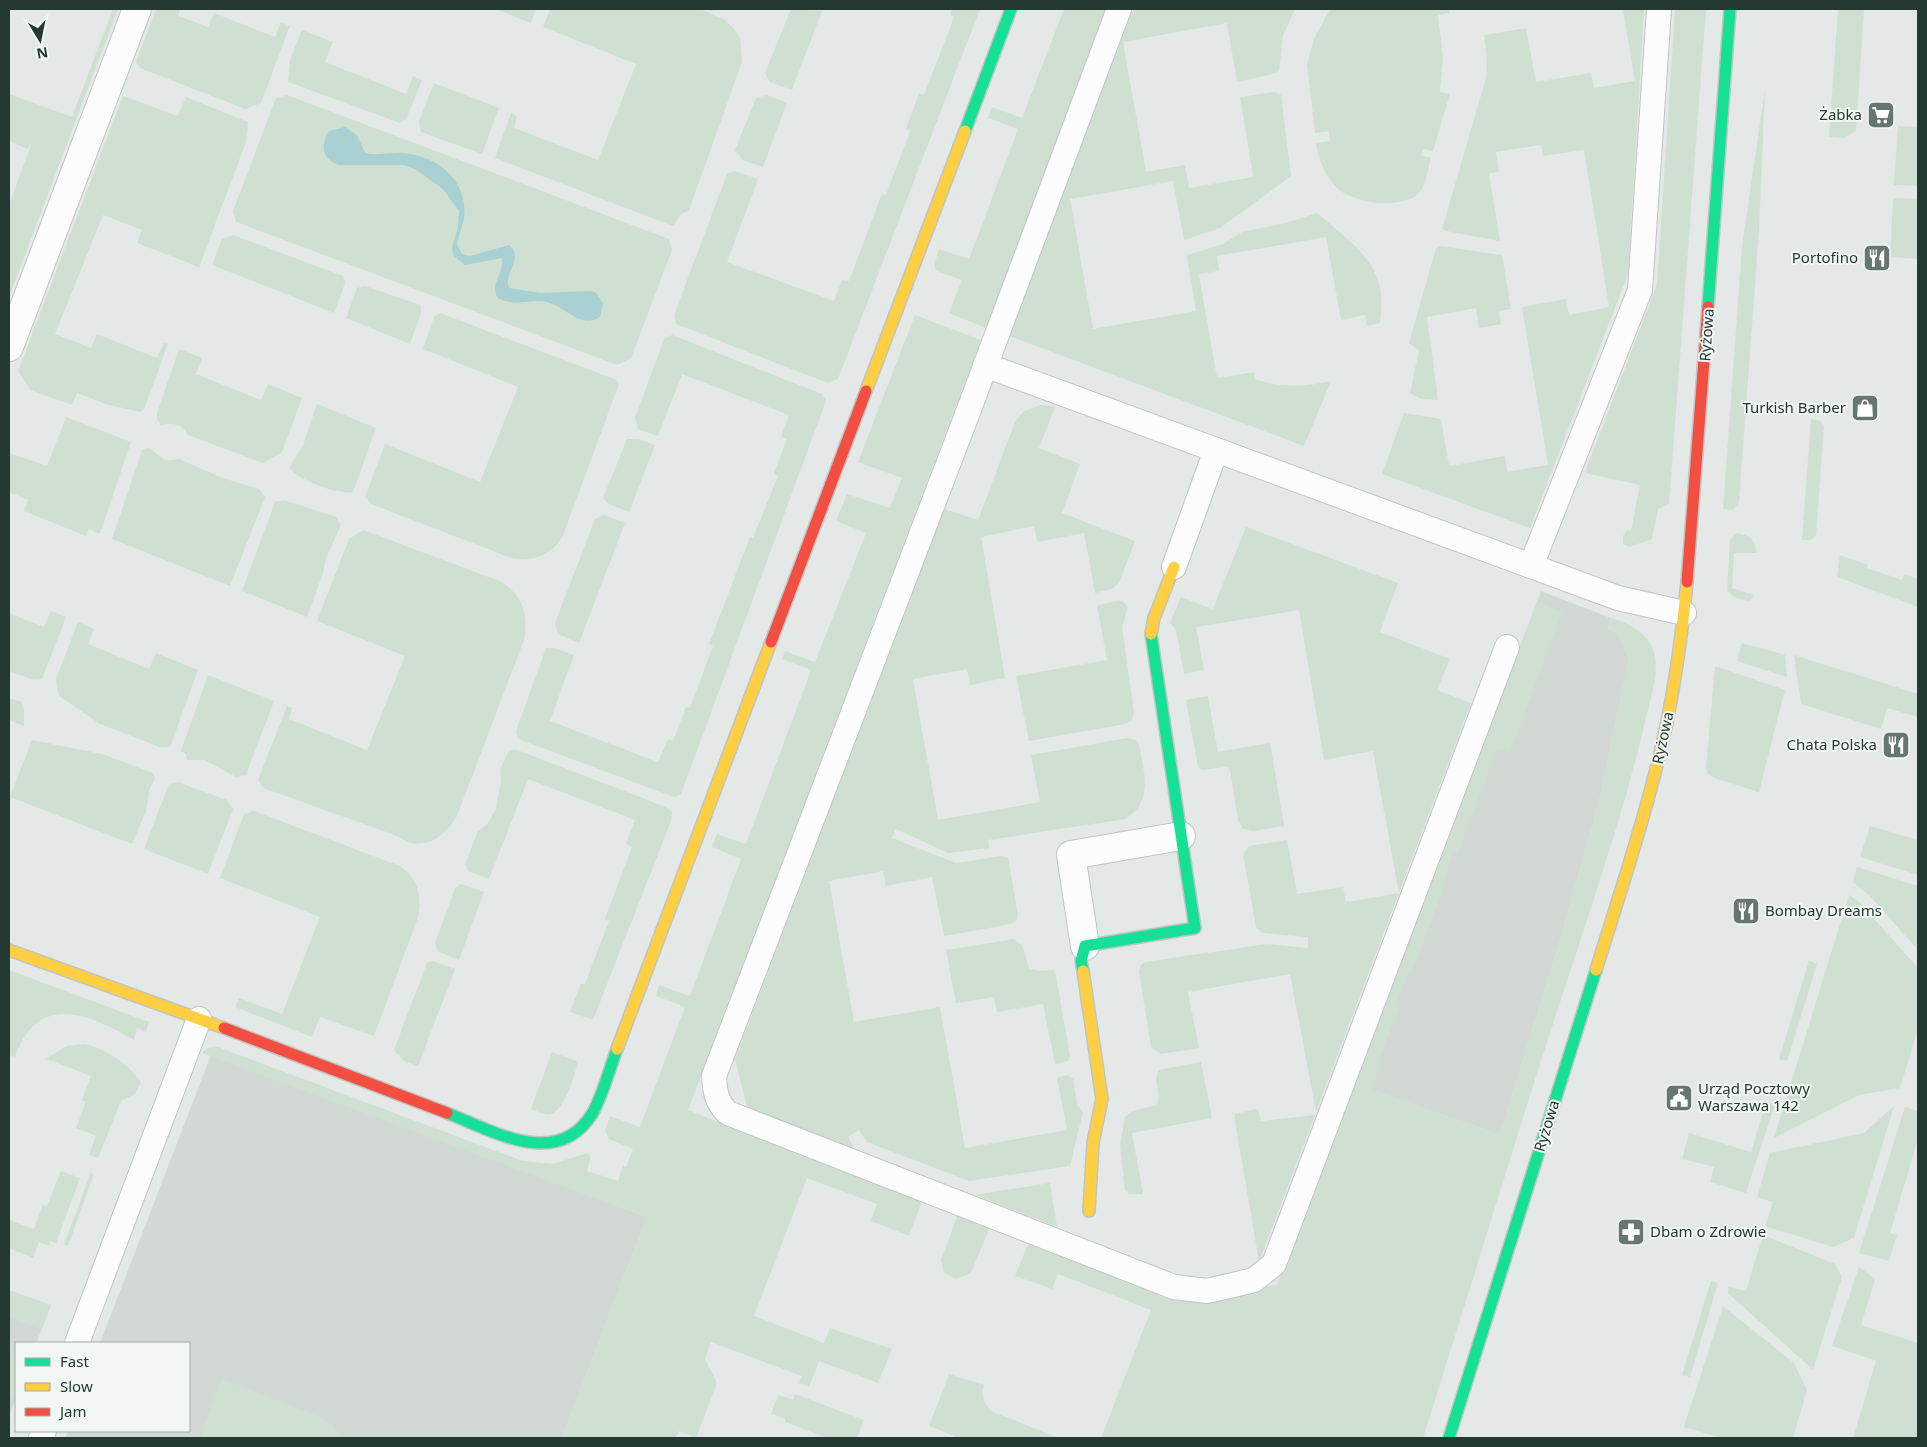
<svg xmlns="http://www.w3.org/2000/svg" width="1927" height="1447" font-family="'Noto Sans',sans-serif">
  <rect width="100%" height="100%" fill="#e4e8e6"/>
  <g fill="#d2d9d5">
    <path d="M1541 591 1611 618 1608 629 1618 633 1629 659 1601 794 1561 938 1500 1135 1355 1084Z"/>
    <path d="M211 1055 647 1217 562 1438H65L68 1431H189V1343H100Z"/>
    <path d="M9 1316 42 1329 36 1343H16V1397L9 1417Z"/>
  </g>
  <g fill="#cfe0d2">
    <path d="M113 9H118L9 297V205L32 142 28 149 9 141V94L72 117Z"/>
    <path d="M156 9H180L178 16 208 27 214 13 275 37 281 22 290 26 261 103 245 109 140 68 136 62Z"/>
    <path d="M495 9H536L531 23Z"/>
    <path d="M550 9H700L725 20 733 28 740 38 742 62 689 210 681 214 673 226 495 158 511 113 517 116 514 128 598 160 636 64 543 27Z"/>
    <path d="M791 9 822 11 792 90 770 82 765 73Z"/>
    <path d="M952 9H980L838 379 828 383 676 324 674 315 727 174 735 171 758 179 727 262 834 301 842 280 849 281 882 194 886 195 910 131 906 129 919 93 924 95 954 17 950 15Z"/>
    <path d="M1064 9H1106L986 328 949 313 962 280 936 271 934 265 939 249 969 259 1018 129 988 118 992 107 1022 118Z"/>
    <path d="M1133 9H1295L1283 36 1279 70 1276 73 1237 82 1227 23 1123 42 1146 172 1185 165 1189 188 1253 177 1240 97 1274 92 1281 95 1291 176 1220 228 1184 240 1173 181 1070 199 1093 329 1196 311 1187 255 1223 244 1242 232 1286 223 1317 213C1356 247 1389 265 1380 323L1367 326 1365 315 1341 320 1326 237 1217 256 1219 271 1199 274 1217 378 1254 372 1255 379C1281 388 1305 387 1331 381L1304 446 1009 336Z"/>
    <path d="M1330 9H1449L1450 13 1438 15 1443 58 1440 92 1450 94 1433 151 1423 149 1421 155 1431 158C1428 168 1426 187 1418 194 1400 210 1353 203 1337 188 1325 176 1318 159 1316 143L1330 141 1329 131 1315 133 1307 64 1314 39Z"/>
    <path d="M1623 9H1644L1628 274 1530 528 1382 474 1404 413 1441 419 1449 466 1505 456 1507 472 1548 465 1522 307 1566 299 1569 315 1609 307 1584 150 1543 156 1541 145 1496 152 1499 171 1489 174 1500 241 1446 231 1442 229 1486 78 1487 58 1484 35 1526 28 1536 82 1591 73 1594 88 1635 81Z"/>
    <path d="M1675 9H1706L1669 504 1658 509 1652 539 1629 547 1623 544V536L1627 530 1631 531 1640 485 1589 474 1585 472 1657 285Z"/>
    <path d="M1838 9H1864L1856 131 1844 138 1829 137Z"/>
    <path d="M302 30 333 42 325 62 406 94 413 76 422 80 406 119 400 123 288 82 290 60Z"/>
    <path d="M434 83 499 108 482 154 421 132 419 122Z"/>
    <path d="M1765 89 1759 230 1739 502 1733 510 1723 509 1742 247Z"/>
    <path d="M287 95 669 239 672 250 631 358 617 365 236 222 233 211 276 98Z"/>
    <path d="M767 95 787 103 763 167 743 160 735 150 756 98Z"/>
    <path d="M123 96 178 116 186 97 248 122 246 142 199 267 137 243 142 230 103 215 55 334 91 348 97 334 157 358 164 343 168 344 144 409 141 412 109 405 77 393 72 405 30 390 18 371Z"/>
    <path d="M1898 126 1918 127V186L1894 185Z"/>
    <path d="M1893 198 1918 199V259L1890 257Z"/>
    <path d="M233 235 343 276 345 283 334 313 212 265 222 239Z"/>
    <path d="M1440 246 1502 255 1511 309 1499 311 1501 324 1479 328 1476 308 1427 317 1438 400 1421 399 1410 393 1419 350 1409 343 1436 248Z"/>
    <path d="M365 286 420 305 421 313 410 344 346 318 357 288Z"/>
    <path d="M440 313 617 380 619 384 562 538C549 556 534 562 511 558L371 504 365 497 385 444 480 482 518 387 423 349 434 317Z"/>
    <path d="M915 315 981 340 688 1110 922 1201 909 1236 871 1221 877 1204 807 1178 754 1316 824 1343 830 1328 892 1349 878 1383 819 1361 809 1387 799 1383 802 1376 711 1342 705 1359 717 1383 696 1438 679 1431 676 1438H562L647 1217 202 1053 207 1048 218 1047 523 1161 552 1164 588 1153 591 1156 587 1171 618 1181 623 1166 626 1167 633 1149 609 1139 605 1130 610 1116 640 1127 685 1007 656 996 659 985 690 996 741 859 712 847 717 834 746 844 811 670 782 659 785 651 815 662 866 533 836 521 847 494 890 508 902 478 858 462Z"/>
    <path d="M672 335 822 394 826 401 681 794 674 797 518 739 516 731 546 648H554L574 655 550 721 658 762 668 739 673 741 686 707 690 708 713 646 709 644 750 537 753 538 778 476 774 473 787 439 781 437 789 415 682 374 658 436 638 429 635 418 664 339Z"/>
    <path d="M179 349 202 358 196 374 261 400 268 384 302 398 282 452 263 463 188 435C183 424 172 422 161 425L157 419V413Z"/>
    <path d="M317 404 376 428 353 492C338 495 299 480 289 468L303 445Z"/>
    <path d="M1041 405 1055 407 1039 448 1080 464 1062 513 1135 541 1119 583 1112 589 1095 593 1084 533 1037 542 1034 526 981 537 1005 678 970 685 967 669 913 679 938 820 1040 802 1031 755 1127 738 1136 740 1139 744C1144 772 1154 802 1125 819L988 840 989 848 948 853 896 829 892 838 956 863 1001 856 1008 858 1018 915 1017 920 1011 924 944 936 932 877 886 886 883 871 829 881 854 1022 940 1007 965 1148 1067 1130 1057 1077 1067 1075 1073 1079 1077 1105 1083 1112 1070 1166 969 1181 867 1142 859 1130 848 1137 854 1148 747 1107 735 1059 944 509 978 520 1015 422 1024 411Z"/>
    <path d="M66 417 131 442 100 534 89 529 86 536 24 511 28 500 9 492V453L47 466Z"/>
    <path d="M1811 419 1820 421 1824 426 1816 535 1811 540H1802Z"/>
    <path d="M627 439H638L655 445 629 512 609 504 603 498Z"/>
    <path d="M149 448 166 461 179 459 223 478 259 489 265 497 230 586 112 539 142 450Z"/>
    <path d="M284 500 336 517 341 525 326 558 323 573 307 617 242 591 275 502Z"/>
    <path d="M604 515 625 523 579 643 558 634 555 623 595 519Z"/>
    <path d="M1246 527 1398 583 1380 632 1450 659 1437 690 1471 703 1316 1112 1290 974 1188 992 1199 1048 1161 1054 1151 1047 1139 972 1141 965 1145 962 1267 944 1308 948V937L1262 933 1256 928 1243 854 1249 846 1287 840 1297 894 1343 887 1346 902 1399 893 1373 751 1324 760 1299 610 1196 627 1204 670 1184 674 1176 630 1170 623 1181 597 1213 609Z"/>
    <path d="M363 530 502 582C523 597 529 615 524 640L457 816C447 833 432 847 410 843 405 841 398 836 392 834L263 788 258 780 287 706 292 708 289 719 367 750 405 656 317 621 349 539Z"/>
    <path d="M1737 533C1750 535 1757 540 1756 553H1734L1732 588 1754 595 1749 601 1734 597 1727 591 1730 540Z"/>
    <path d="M1840 555 1868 565 1867 568 1902 580 1905 574 1918 579V607L1837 577Z"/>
    <path d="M1117 601H1122L1128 607 1122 627 1134 712 1132 721 1125 724 1029 741 1016 676 1107 660 1097 605Z"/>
    <path d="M1537 602 1562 612 1510 752 1497 748 1458 852 1454 853 1441 885 1443 890 1413 969 1409 970 1397 1002 1399 1006 1378 1063 1373 1090 1500 1135 1561 938 1601 794 1629 659 1618 633 1608 629 1611 618C1631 624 1651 634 1655 657 1659 676 1648 707 1644 726 1624 811 1596 892 1569 975 1518 1129 1472 1284 1423 1438H1101L1151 1310 1058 1274 1052 1289 1015 1276 1029 1242 1187 1302 1277 1285Z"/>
    <path d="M51 611 66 617 42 679 34 680 9 671V613L44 627Z"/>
    <path d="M78 622 94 629 88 644 149 669 156 653 198 670 170 747 162 748 100 724 59 696 56 679Z"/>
    <path d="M1742 643 1785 655 1787 677 1737 661Z"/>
    <path d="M1794 655 1918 694V717L1887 708 1881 729 1801 704Z"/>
    <path d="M1715 666 1785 690 1759 792 1714 778 1708 774 1706 768Z"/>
    <path d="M208 675 274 701 246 775 236 777 205 760H187L186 754 181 751Z"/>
    <path d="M1208 696 1218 752 1270 743 1284 826 1253 831 1243 829 1238 820 1230 769 1226 767 1202 770 1198 767 1186 700Z"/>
    <path d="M9 698 21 702 24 710V726L9 720Z"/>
    <path d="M32 740 102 754 153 773 155 779 149 790 146 811 132 844 10 797Z"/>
    <path d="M509 750H517L666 807 672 812 671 821 593 1020 570 1012 581 984H585L609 921 605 919 632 847 626 844 635 820 528 779 489 879 468 871 465 864 478 831 488 823 496 809 501 781 500 770Z"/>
    <path d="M178 782 227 800 233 809 208 874 144 849 169 784Z"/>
    <path d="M254 811 400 866C419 880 423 898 417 920L374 1036 320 1017 312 1037 235 1007 239 998 282 1014 320 917 220 878 244 814Z"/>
    <path d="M1870 826 1918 840V875L1860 857Z"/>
    <path d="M1857 867 1918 886V950L1870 896 1853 882Z"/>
    <path d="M461 884 484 892 459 960 437 951 435 943 455 888Z"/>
    <path d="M1849 895 1859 902 1918 968V1029L1900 1088 1859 1095 1774 1138Z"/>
    <path d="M1014 939 1022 945 1029 968 1038 971 1053 970 1056 975 1070 1056 1068 1061 1055 1064 1043 1004 997 1012 994 997 956 1003 946 950Z"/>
    <path d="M432 961 455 969 418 1066 404 1061 394 1050 427 963Z"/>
    <path d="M1809 961 1817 964 1787 1061 1779 1059Z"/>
    <path d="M9 970 149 1022 146 1032 137 1028 134 1040C89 1014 38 991 15 1057L9 1055Z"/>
    <path d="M85 1044C110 1051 126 1062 141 1082L135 1094 121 1101 98 1158 89 1155 96 1136 76 1128 86 1102 82 1100 91 1076 46 1059 66 1046Z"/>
    <path d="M552 1052 576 1061 577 1064C575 1077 563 1112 550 1114 543 1115 537 1111 531 1109Z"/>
    <path d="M1201 1062 1212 1118 1132 1133 1143 1194H1129L1125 1190 1120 1146 1125 1117 1133 1111 1157 1105C1163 1093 1152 1081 1159 1070Z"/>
    <path d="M1766 1102 1775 1104 1746 1193 1710 1182 1714 1167 1682 1159 1689 1133 1751 1152Z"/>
    <path d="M1894 1106 1854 1238 1833 1247 1765 1226 1773 1202 1757 1197 1770 1153 1864 1133Z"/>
    <path d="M1905 1107 1918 1111V1139L1890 1233 1897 1235 1889 1261 1859 1253Z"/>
    <path d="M1258 1109 1261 1121 1315 1115 1259 1262 1234 1114Z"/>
    <path d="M61 1171 80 1178 56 1243 50 1241 49 1246 39 1242 33 1258 9 1248V1220L34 1229 43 1205 47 1206Z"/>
    <path d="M91 1172 94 1174 68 1246 64 1245Z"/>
    <path d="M1050 1183 1057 1227 975 1195Z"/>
    <path d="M958 1214 990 1227 971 1273 956 1279 944 1273 941 1260Z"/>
    <path d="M1763 1235 1835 1264 1842 1277 1813 1370 1728 1293 1729 1287 1746 1291Z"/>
    <path d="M1859 1267 1875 1279 1861 1325 1918 1343V1438H1853L1876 1361 1832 1346Z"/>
    <path d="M1711 1281 1718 1283 1690 1377 1682 1375Z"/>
    <path d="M9 1290 51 1305 42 1329 9 1317Z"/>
    <path d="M1723 1306 1794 1363 1807 1390 1793 1438H1721L1684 1427Z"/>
    <path d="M9 1351 16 1354 15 1400 9 1397Z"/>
    <path d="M949 1374 984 1385C980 1396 985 1406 993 1412L1059 1438H959L929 1426Z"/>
    <path d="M222 1379 322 1418 331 1424 342 1438H200Z"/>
    <path d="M795 1394 864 1420 857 1438H827L785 1422V1419L771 1414 778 1395 793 1400Z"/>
  </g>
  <path fill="#a9d0d2" d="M345 127 357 135 365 153C377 156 392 152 404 153 438 156 469 181 464 219 462 228 458 236 457 245L462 254 470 256 509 245C525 257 503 273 509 288L540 293 591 291 596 293 603 303 600 317C578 331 565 302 539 301 526 301 509 306 497 297 490 283 505 272 502 258L465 265 453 255 452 247 458 227 459 211 443 189 415 169 403 165H338C322 158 320 146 329 131Z"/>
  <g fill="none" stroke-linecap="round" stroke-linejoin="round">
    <g stroke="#c1c5c3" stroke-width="26">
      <g id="lane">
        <path d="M1119 9 965 420 714 1076C715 1091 716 1102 728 1113L1174 1287 1207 1291 1233 1285 1254 1280 1274 1264 1507 647"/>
        <path d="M985 365 1618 598 1684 613"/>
        <path d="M1531 566 1640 290 1659 9"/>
        <path d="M1174 567 1216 450"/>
        <path d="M77 1343 199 1019"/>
        <path d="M41 1438 44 1431"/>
      </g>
    </g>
    <g stroke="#c1c5c3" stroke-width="30">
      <g id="street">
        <path d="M9 347 137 9"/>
        <path d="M1085 946 1071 855 1181 836"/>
      </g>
    </g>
    <g stroke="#c0c5c3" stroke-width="14">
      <g id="fast">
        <path d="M965 131 1011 9"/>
        <path d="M1708 307 1730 9"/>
        <path d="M1083 971 1081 961 1085 946 1195 928 1151 634"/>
        <path d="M447 1113C493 1131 557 1170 592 1114 603 1095 609 1070 617 1049"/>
        <path d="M1449 1438 1596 970"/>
      </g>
    </g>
    <g stroke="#c0c5c3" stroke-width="14">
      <g id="slow">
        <path d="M866 391 965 131"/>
        <path d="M1151 634 1154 618 1174 567"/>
        <path d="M9 950 224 1028"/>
        <path d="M1596 970C1620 893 1646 815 1664 736 1675 686 1682 634 1687 582"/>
        <path d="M1083 971 1102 1099 1093 1143 1089 1211"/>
        <path d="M617 1049 771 642"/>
      </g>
    </g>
    <g stroke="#c0c5c3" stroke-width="14">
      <g id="jam">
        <path d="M1687 582 1708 307"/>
        <path d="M771 642 866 391"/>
        <path d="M224 1028 447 1113"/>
      </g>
    </g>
    <use href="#lane" stroke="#fbfcfb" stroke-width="24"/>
    <use href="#street" stroke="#fbfcfb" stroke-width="28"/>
    <use href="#fast" stroke="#16e098" stroke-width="11"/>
    <use href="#slow" stroke="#ffcf43" stroke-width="11"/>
    <use href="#jam" stroke="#f24e42" stroke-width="11"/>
  </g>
  <defs>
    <g id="supermarket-square" transform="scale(1.4375)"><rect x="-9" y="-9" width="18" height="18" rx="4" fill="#677670" stroke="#f2f7f4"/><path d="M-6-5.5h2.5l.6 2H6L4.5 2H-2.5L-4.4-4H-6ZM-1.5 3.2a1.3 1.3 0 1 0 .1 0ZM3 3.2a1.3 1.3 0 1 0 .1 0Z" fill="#fff"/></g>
    <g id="restaurant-square" transform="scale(1.4375)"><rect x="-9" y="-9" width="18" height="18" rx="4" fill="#677670" stroke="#f2f7f4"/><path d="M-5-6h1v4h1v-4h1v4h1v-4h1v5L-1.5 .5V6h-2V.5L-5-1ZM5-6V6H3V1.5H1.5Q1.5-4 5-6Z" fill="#fff"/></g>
    <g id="shop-square" transform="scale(1.4375)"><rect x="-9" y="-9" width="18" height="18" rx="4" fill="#677670" stroke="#f2f7f4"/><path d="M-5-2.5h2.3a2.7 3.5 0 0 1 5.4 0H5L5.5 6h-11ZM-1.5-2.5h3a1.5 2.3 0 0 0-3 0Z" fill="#fff"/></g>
    <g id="civic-square" transform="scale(1.4375)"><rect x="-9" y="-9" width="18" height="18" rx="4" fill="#677670" stroke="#f2f7f4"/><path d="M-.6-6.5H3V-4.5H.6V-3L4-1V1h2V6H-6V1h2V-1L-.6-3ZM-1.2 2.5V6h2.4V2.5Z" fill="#fff"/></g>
    <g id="pharmacy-square" transform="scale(1.4375)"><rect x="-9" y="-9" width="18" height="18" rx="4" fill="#677670" stroke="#f2f7f4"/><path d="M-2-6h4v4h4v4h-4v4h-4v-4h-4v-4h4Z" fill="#fff"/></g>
  </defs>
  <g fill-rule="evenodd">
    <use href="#supermarket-square" x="1881" y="115"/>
    <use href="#restaurant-square" x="1877" y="258"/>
    <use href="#shop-square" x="1865" y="408"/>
    <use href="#restaurant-square" x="1896" y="745"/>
    <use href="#restaurant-square" x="1746" y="911"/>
    <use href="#civic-square" x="1679" y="1098"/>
    <use href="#pharmacy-square" x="1631" y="1232"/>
  </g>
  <g text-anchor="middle" stroke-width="4" stroke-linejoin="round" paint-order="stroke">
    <g font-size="15" fill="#243931" stroke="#f2f7f4" text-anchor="end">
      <text x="1862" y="120">Żabka</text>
      <text x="1858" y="263">Portofino</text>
      <text x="1846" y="413">Turkish Barber</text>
      <text x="1877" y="750">Chata Polska</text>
      <text x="1765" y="916" text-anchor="start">Bombay Dreams</text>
      <text x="1698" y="1094" text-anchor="start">Urząd Pocztowy<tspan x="1698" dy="17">Warszawa 142</tspan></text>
      <text x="1650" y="1237" text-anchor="start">Dbam o Zdrowie</text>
    </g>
    <g font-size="15" fill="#243931" stroke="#f2f7f4">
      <text transform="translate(1707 335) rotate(-86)" y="5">Ryżowa</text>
      <text transform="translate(1663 738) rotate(-78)" y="5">Ryżowa</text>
      <text transform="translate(1547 1126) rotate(-73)" y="5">Ryżowa</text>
    </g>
  </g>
  <rect width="1927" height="1447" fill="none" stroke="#243931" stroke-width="20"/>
  <rect x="15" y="1342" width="175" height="90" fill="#f2f7f4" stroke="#a0aba6"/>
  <rect x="25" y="1358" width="25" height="8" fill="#16e098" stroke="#a0aba6"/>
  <text x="60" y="1367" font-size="15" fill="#243931">Fast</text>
  <rect x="25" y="1383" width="25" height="8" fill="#ffcf43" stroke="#a0aba6"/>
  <text x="60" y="1392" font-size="15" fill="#243931">Slow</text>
  <rect x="25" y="1408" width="25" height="8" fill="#f24e42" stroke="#a0aba6"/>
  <text x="60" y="1417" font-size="15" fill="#243931">Jam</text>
  <g transform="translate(40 40) rotate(170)" stroke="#f2f7f4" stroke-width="4" paint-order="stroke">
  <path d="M0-4L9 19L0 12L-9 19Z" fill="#243931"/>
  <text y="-8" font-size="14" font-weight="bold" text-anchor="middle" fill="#243931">N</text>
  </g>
</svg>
